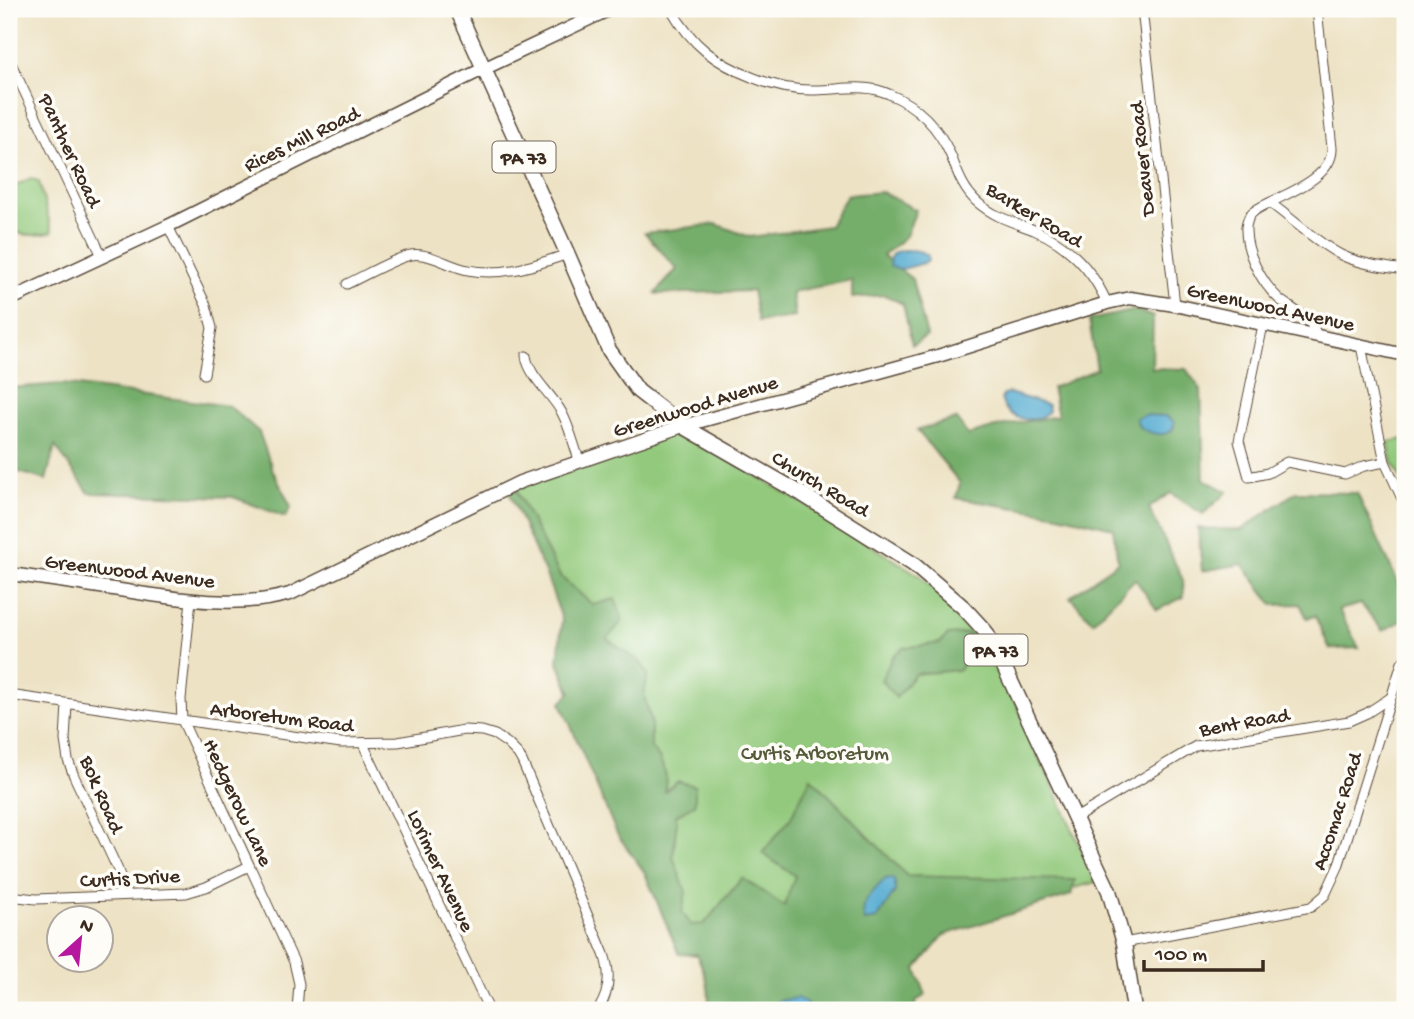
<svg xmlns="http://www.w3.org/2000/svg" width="1414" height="1019" font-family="'Gochi Hand',sans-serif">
  <rect width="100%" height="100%" fill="#fdfcf7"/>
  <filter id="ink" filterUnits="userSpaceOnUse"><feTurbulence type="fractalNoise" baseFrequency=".0143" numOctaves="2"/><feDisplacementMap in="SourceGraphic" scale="14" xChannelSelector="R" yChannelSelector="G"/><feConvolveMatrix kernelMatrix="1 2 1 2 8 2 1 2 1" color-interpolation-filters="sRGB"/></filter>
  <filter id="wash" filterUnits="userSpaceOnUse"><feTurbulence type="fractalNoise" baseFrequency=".00686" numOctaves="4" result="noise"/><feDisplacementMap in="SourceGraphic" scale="28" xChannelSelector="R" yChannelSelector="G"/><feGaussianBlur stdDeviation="1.57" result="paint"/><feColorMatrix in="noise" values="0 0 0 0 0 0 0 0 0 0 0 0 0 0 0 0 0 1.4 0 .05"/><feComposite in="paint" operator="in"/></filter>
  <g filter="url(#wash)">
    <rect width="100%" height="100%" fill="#ede2c4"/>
    <g fill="#92c97b" stroke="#667a4c" stroke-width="2">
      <path d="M31 178 39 182 52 232C37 237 23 236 9 229V189Z"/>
      <path d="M677 433 686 435 806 505 917 574 963 614 983 639 1000 667 1096 882 908 933 861 1010H707C713 991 704 972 697 955L679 954 558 663 582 654 513 491 522 487Z"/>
      <path d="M1405 439V487L1392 461 1388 442Z"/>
    </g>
    <g fill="#75ad6b" stroke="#586c44" stroke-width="2">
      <path d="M882 192 916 210 906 236 883 256 912 279 927 336 912 345 903 304 885 295 852 298V280L792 292 795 317 758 322 752 291 655 294 677 269 645 233 716 224 750 237 829 226 847 195Z"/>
      <path d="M1136 310 1153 317 1152 368 1186 369 1201 390 1204 479 1227 492 1203 514 1170 493 1149 508 1183 580 1184 597 1157 610 1135 579 1093 622 1070 597 1118 562 1113 528 1059 515 956 498 960 483 917 430 956 419 968 435 1000 426 1058 416 1052 388 1097 369 1089 320Z"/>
      <path d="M63 384 229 406 259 432 273 471 291 507 285 517 233 497 89 493 55 446 46 480 9 469V388Z"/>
      <path d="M516 490 560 576 593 605 615 599 623 620 607 639 640 662 648 674 644 695 651 721V748L660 759 666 776 665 791 678 781 695 786V804L675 816 677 820 673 857 686 892 682 912 691 925 704 924 742 878 784 906 795 876 762 853 790 819 811 777 907 876 1075 880 1071 895 944 935 916 969 926 995 916 1001V1010H808L806 1003 778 1001 769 1010H707C713 991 704 972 697 954H679L645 873 617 834 561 703 571 691 558 663 562 619 546 575 509 492Z"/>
      <path d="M1296 492 1357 493 1405 598V619L1383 631 1361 604 1339 610 1359 648 1330 649 1315 616 1307 618 1300 604 1273 605 1242 564 1202 571 1198 528 1241 530Z"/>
      <path d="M969 633 977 655 968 656 959 670 915 674 896 698 881 680 893 656 903 648 940 643 948 635Z"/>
    </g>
    <g fill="#55acd2" stroke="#486b78" stroke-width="2">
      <path d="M904 250C913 250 921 250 928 256V260L924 263 899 270 890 266C887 255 895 251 904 250Z"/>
      <path d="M1009 393 1048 405 1049 411C1034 426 1005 420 1001 398L1005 394Z"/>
      <path d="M1146 415 1166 416 1174 422C1175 442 1142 433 1138 424 1137 422 1137 420 1136 418Z"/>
      <path d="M892 878 895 882V891L877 919 865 921C858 903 874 891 885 879Z"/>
      <path d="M797 998 806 1003 808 1010H769L778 1001Z"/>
    </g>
  </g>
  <g filter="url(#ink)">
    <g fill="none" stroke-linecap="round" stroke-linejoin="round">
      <g stroke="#564637" stroke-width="11">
        <g id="street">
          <path d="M671 9C692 45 715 63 754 78 774 86 794 91 816 90 841 90 865 83 889 94 918 106 939 128 951 156 958 174 963 189 977 202 994 217 1013 222 1034 230 1068 244 1092 269 1107 303"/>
          <path d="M1142 9 1175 305"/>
          <path d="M9 59 102 256"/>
          <path d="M1270 203C1293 219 1315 242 1341 255 1360 264 1384 267 1405 270"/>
          <path d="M168 226 206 305 212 328 204 374"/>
          <path d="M347 284C364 276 395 258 411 255 430 252 450 267 468 270 503 277 536 265 568 254"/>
          <path d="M1263 325 1239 441 1249 477 1268 473 1287 462 1345 474 1364 466 1385 462"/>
          <path d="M1316 335C1314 319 1291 309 1279 299 1261 282 1245 252 1246 227 1247 222 1248 216 1252 213 1257 208 1265 205 1271 202 1291 192 1333 176 1332 148L1317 9"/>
          <path d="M1361 346 1385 462 1405 505"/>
          <path d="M526 356C529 377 553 395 562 413 570 428 574 446 580 462"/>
          <path d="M191 600 181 699 182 720 294 962 299 984 297 1010"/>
          <path d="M9 695 341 743 398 742 464 730 482 731 495 735 507 743 518 754 522 761 604 954C611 974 610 992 598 1010"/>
          <path d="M67 704 65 740 68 760 74 776 118 870 120 877V895"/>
          <path d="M363 744 489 1010"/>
          <path d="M1074 819 1196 746 1349 721 1367 713 1390 698"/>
          <path d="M9 892 18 897 36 899 186 893 206 887 249 866"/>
          <path d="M1124 943 1311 907 1325 895 1338 867 1402 663 1405 659"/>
        </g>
      </g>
      <g stroke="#564637" stroke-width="15">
        <g id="secondary">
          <path d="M9 300 168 226 477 72 610 9"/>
          <path d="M9 574C48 579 87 585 126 591 178 599 238 609 290 594L520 482 683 426 938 356 1107 303 1130 298 1175 305 1405 355"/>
        </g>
      </g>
      <g stroke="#564637" stroke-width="17">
        <path id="primary" d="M457 9 568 255 609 350 638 391 683 426 802 494 913 564 963 607 985 631 999 656 1109 891 1124 943 1134 1010"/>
      </g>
      <use href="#street" stroke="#fff" stroke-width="9"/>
      <use href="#secondary" stroke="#fff" stroke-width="12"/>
      <use href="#primary" stroke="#fff" stroke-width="14"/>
    </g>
  </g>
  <g text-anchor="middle" stroke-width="7" stroke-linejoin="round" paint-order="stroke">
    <g fill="#fdfcf7" stroke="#75695f" stroke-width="2">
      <rect x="492.5" y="141.5" width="63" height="31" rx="5"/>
      <rect x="964.5" y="634.5" width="63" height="31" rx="5"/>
    </g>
    <g font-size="19" font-weight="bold" fill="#3b2a1e">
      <text x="524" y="164">PA 73</text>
      <text x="996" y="657">PA 73</text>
    </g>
    <g font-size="21" fill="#3b2a1e" stroke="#fdfcf7">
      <text transform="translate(301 138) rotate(-26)" y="7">Rices Mill Road</text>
      <text transform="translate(71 150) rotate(65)" y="7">Panther Road</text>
      <text transform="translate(1141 159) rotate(-96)" y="7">Deaver Road</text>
      <text transform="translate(1035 214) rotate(31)" y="7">Barker Road</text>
      <text transform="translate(1271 306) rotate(12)" y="7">Greenwood Avenue</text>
      <text transform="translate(695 405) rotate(-17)" y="7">Greenwood Avenue</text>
      <text transform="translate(821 483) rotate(31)" y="7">Church Road</text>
      <text transform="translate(130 570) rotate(7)" y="7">Greenwood Avenue</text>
      <text transform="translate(282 716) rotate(7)" y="7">Arboretum Road</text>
      <text transform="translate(1244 721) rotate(-10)" y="7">Bent Road</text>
      <text transform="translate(103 794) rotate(67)" y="7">Bok Road</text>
      <text transform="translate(239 802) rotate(65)" y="7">Hedgerow Lane</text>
      <text transform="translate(1336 811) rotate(-72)" y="7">Accomac Road</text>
      <text transform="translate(442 870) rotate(65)" y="7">Lorimer Avenue</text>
      <text transform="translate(130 877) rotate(-3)" y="7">Curtis Drive</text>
    </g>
    <g font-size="21" fill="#555a3a" stroke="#fdfcf7">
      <text x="815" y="759">Curtis Arboretum</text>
    </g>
  </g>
  <rect width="1414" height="1019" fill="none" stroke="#fdfcf7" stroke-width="35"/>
  <g transform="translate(80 939) rotate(27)"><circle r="33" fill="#fdfcf7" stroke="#afa8a0" stroke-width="2"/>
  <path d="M0-5L12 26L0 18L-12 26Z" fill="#b5179e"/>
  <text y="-10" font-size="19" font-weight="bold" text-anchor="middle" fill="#3b2a1e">N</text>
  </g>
  <path d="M1144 960v10h119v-10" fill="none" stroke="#3b2a1e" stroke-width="3.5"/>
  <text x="1155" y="960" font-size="21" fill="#3b2a1e" stroke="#fdfcf7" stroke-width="5" paint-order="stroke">100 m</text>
</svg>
